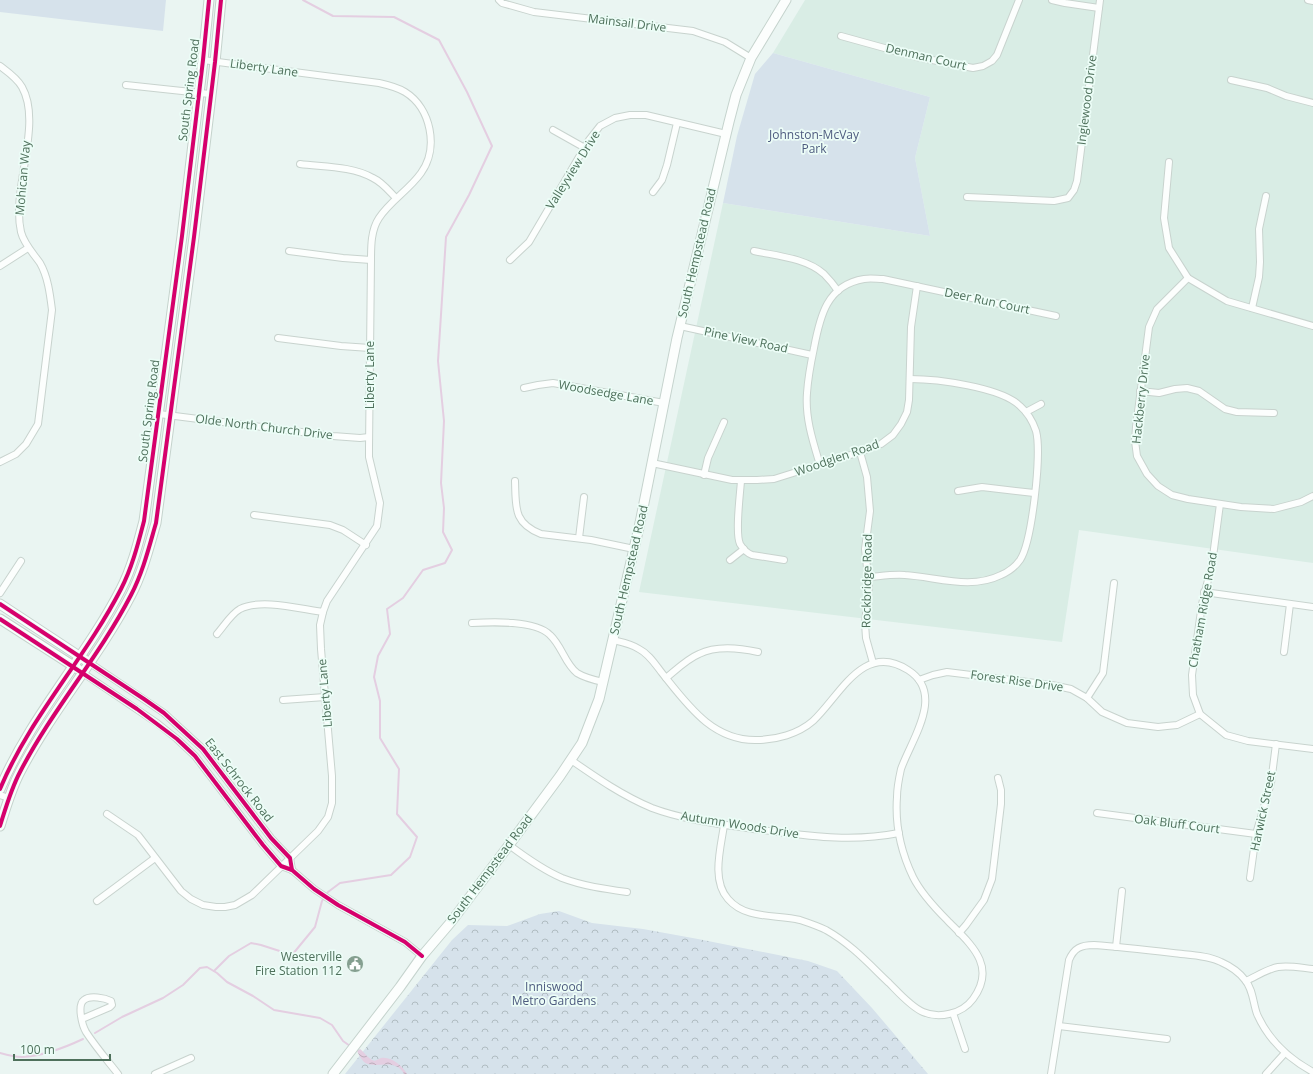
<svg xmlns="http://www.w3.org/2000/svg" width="1313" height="1074" font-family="'Open Sans',sans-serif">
  <defs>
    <pattern id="forest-crowns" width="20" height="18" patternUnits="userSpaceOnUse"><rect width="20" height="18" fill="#d6e2eb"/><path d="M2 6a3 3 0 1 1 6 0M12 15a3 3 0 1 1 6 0" fill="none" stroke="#b0bcc1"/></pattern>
    <pattern id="water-waves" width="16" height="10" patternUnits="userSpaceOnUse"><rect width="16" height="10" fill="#e4cee1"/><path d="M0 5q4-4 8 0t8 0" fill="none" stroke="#bbacb9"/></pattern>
  </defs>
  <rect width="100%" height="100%" fill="#eaf5f2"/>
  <path fill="#d9ede5" d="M805 0H1313V563L1079 530 1062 642 639 592 723 203 930 236 915 158 930 97 773 53Z"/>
  <path fill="url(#forest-crowns)" d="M559 911 592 923 643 929 698 939 808 961 837 971 872 1008 928 1074H345L452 940 468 925 507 926 540 914Z"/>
  <g fill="#d6e2eb">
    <path d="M0 0H166L163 31 0 12Z"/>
    <path d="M773 53 930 97 915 158 930 236 723 203 737 136 755 74Z"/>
  </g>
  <path fill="url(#water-waves)" d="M360 1049C364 1052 368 1058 372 1060 376 1062 378 1059 381 1058 391 1056 403 1066 407 1074H404C395 1057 374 1070 364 1062 361 1059 359 1055 357 1051Z"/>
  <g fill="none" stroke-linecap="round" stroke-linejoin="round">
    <g stroke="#e4cee1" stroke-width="2">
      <path d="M214 971 229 956 251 943 261 945 292 955 315 927 322 901 328 892 340 883 391 875 410 857 417 837 397 814 399 769 380 738V701L374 677 378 656 390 634 387 609 403 598 423 570 445 563 452 550 443 532 444 508 441 483 444 421 438 361 446 237 469 195 492 146 467 92 439 40 394 17 333 16 303 0"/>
      <path d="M95 1033 122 1017 163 998 183 985 200 968 207 967 217 973 227 982 253 996 274 1010 320 1018 332 1025 343 1041 350 1046"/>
      <path d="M0 1053C7 1055 15 1057 22 1057 43 1056 64 1048 83 1039"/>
    </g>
    <g stroke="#c8d3ce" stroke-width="8">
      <g id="street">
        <path d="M499 0 502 3 534 12 693 31 725 42 751 58"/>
        <path d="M1052 0 1065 3 1099 8"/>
        <path d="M1308 0 1313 1"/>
        <path d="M841 36 917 57 973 68 983 66 992 61 997 55 1019 0"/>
        <path d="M0 66C8 72 17 78 22 87 43 124 11 189 21 232 24 244 33 253 40 263 48 277 50 294 52 310L38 424 26 444 16 454 0 462"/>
        <path d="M1231 80 1267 88 1286 96 1313 103"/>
        <path d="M126 85 210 94"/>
        <path d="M553 130 585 148"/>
        <path d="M1169 162 1164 218 1169 248 1188 278 1227 301 1313 326"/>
        <path d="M300 164C323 167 352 166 373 178 382 182 389 191 396 198"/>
        <path d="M653 192 662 180 667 165 677 123"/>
        <path d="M967 197 1054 201 1068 198 1074 190 1077 181 1100 0"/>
        <path d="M289 251 343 258 371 260"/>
        <path d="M754 251C777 256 806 258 824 274 829 279 834 285 838 291"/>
        <path d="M510 260 529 242 589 140 600 126 615 118 630 115H646L726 134"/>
        <path d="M0 266 28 248"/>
        <path d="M1188 278 1157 309 1149 327 1136 427 1135 441 1137 456 1147 474 1158 486 1172 495 1188 499 1241 507 1274 509 1301 502 1313 496"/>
        <path d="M1252 308 1259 277 1260 262 1259 229 1266 196"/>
        <path d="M680 326 812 355"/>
        <path d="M278 338 341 346 370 348"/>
        <path d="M524 388 538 385 553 383 664 403"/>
        <path d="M1140 391 1159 393 1175 389 1187 388 1199 391 1225 409 1237 412 1274 413"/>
        <path d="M1026 412 1041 404"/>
        <path d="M159 414 333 436 360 438 369 437"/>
        <path d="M860 452 867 477 870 511 865 549 869 586 865 623 866 638 873 663"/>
        <path d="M652 463 732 480H757L774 479 860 452 881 444 893 435 901 424 907 412 909 400 911 327 917 286"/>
        <path d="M820 465C813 442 805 418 807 393 808 378 811 362 814 348 820 316 827 285 864 279 870 278 877 279 883 279L1056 316"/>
        <path d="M704 475 708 458 724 422"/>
        <path d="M515 481C516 507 513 523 541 534L591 540 634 549"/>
        <path d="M741 481C740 495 735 533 740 544 743 549 747 553 752 555L784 560"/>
        <path d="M958 491 982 487 1034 493"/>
        <path d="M1220 504 1212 564 1202 604 1192 675 1193 695 1200 714 1226 735 1248 741 1313 749"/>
        <path d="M254 515 330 525 343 530 366 545"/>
        <path d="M579 538 584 497"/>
        <path d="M730 560 744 549"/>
        <path d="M869 577C881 576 894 574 905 575 937 577 971 590 1001 575 1008 572 1015 567 1020 560 1032 542 1042 453 1036 431 1033 422 1028 413 1020 406 1001 387 936 379 910 379"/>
        <path d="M1204 592 1313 607"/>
        <path d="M0 593 21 561"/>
        <path d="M472 623C492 622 535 620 550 635 562 646 565 664 577 673 585 678 594 680 603 682"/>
        <path d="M217 634C224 626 231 614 240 609 261 598 300 609 323 612"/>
        <path d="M613 640C622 642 632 644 639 649 649 654 655 664 662 673 687 704 712 741 757 740 776 740 798 734 813 721 840 696 863 641 908 670 946 694 911 740 901 769 899 778 897 788 897 797 895 824 901 852 913 877 921 893 934 907 947 920 969 943 998 965 973 999 962 1014 939 1019 923 1012 911 1007 898 992 889 983 869 964 851 944 826 930 818 926 809 923 800 920 776 914 746 920 728 899 711 880 721 847 724 825"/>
        <path d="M1284 652 1290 604"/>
        <path d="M90 663 164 713 203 749 271 838 290 858 292 870"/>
        <path d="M83 673 157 723 177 739 195 756 263 845 281 866 292 870 314 889 338 905 405 942 422 956"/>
        <path d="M666 678C676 670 687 659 699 654 717 645 740 648 758 652"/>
        <path d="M919 680 933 675 947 672 1052 685 1071 689 1087 698 1102 712 1127 723 1158 727 1167 726 1177 725 1200 714"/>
        <path d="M1087 698 1103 673 1114 583"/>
        <path d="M283 700 325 697"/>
        <path d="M571 760C597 778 623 796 652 808 684 820 720 824 753 829 804 835 848 843 899 833"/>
        <path d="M0 795 9 798"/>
        <path d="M1097 813 1256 834"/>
        <path d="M107 814 138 835 181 891 191 899 203 905 216 907H225L235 905 252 895 318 831 328 817 332 803V776L321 649 320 625 323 612 327 601 377 526 380 503 369 457V448L371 260C371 246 371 230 379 218 390 201 409 190 421 173 439 148 431 108 405 92 397 87 388 85 379 83L203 60"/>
        <path d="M509 845C525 857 543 870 562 878 583 886 605 889 627 892"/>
        <path d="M1250 878 1256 834 1271 783 1276 744"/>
        <path d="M97 901 155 858"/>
        <path d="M959 933 966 925 984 900 992 879 1001 804V790L998 778"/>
        <path d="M1116 947 1122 891"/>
        <path d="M1246 981C1257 976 1267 969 1278 967 1289 965 1302 968 1313 969"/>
        <path d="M953 1013 965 1049"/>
        <path d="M82 1019 110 1007 112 1005 111 1001C105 998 90 995 84 1000 77 1005 82 1025 86 1032 95 1046 107 1060 118 1074"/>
        <path d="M1059 1026 1167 1039"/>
        <path d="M155 1074 191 1058"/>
        <path d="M1051 1074 1069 960C1074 948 1081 945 1094 945 1121 947 1147 950 1173 953 1188 955 1207 955 1221 962 1230 966 1239 972 1245 980 1253 989 1253 1003 1257 1014 1268 1039 1289 1059 1313 1072"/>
        <path d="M1266 1074 1285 1053"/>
      </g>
    </g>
    <g stroke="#c5d3cd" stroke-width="11">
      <g id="secondary">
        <path d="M0 604 85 660"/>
        <path d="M0 619 78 669"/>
        <path d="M0 789C30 717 85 659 121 589 132 568 138 544 144 521L182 236 203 60 209 0"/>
        <path d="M0 826C6 807 11 789 20 772 52 710 99 657 131 595 143 572 149 547 156 523L194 237 215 62 221 0"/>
        <path d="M333 1074 400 987 422 956 451 922 509 845 560 776 582 743 599 699 640 523 677 338 729 122 736 95 751 58 786 0"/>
      </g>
    </g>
    <use href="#street" stroke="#fcfefd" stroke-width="6"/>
    <use href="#secondary" stroke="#fcfefd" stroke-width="9"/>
    <g stroke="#ecfdf7" stroke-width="6">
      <g id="cycleway">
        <path d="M0 604 144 699 164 713 203 749 271 838 290 858 292 870"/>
        <path d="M0 619 137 709 177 739 195 756 263 845 281 866 292 870 314 889 338 905 405 942 422 956"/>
        <path d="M0 789C30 717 85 659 121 589 132 568 138 544 144 521L182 236 203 60 209 0"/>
        <path d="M0 826C6 807 11 789 20 772 52 710 99 657 131 595 143 572 149 547 156 523L194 237 215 62 221 0"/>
      </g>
    </g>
    <use href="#cycleway" stroke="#d6006c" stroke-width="4"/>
  </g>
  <defs>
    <g id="civic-disc" transform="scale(0.9)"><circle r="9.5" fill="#859f90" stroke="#ecfdf7"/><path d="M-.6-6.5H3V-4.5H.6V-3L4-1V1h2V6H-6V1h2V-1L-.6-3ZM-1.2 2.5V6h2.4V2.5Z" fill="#fff"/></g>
  </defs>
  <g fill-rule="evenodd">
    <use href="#civic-disc" x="355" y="964"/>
  </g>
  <g text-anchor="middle" stroke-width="3.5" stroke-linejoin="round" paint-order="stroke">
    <g font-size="12" fill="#4e705b" stroke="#ecfdf7">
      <text transform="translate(627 23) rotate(7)" y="4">Mainsail Drive</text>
      <text transform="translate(926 57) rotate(13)" y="4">Denman Court</text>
      <text transform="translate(264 68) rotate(8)" y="4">Liberty Lane</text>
      <text transform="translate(189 90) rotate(-83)" y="4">South Spring Road</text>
      <text transform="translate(1087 100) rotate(-83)" y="4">Inglewood Drive</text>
      <text transform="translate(573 170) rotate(-58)" y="4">Valleyview Drive</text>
      <text transform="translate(23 178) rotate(-85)" y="4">Mohican Way</text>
      <text transform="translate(697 253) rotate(-77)" y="4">South Hempstead Road</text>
      <text transform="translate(987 301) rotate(12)" y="4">Deer Run Court</text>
      <text transform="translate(746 340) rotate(12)" y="4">Pine View Road</text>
      <text transform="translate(370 375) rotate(-90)" y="4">Liberty Lane</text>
      <text transform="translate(606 393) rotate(10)" y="4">Woodsedge Lane</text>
      <text transform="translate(1141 399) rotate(-84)" y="4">Hackberry Drive</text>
      <text transform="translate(149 411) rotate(-83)" y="4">South Spring Road</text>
      <text transform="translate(264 427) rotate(7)" y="4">Olde North Church Drive</text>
      <text transform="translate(837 458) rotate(-19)" y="4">Woodglen Road</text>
      <text transform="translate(629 570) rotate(-77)" y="4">South Hempstead Road</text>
      <text transform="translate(867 581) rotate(-89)" y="4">Rockbridge Road</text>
      <text transform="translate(1203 610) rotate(-80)" y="4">Chatham Ridge Road</text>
      <text transform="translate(1017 681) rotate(8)" y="4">Forest Rise Drive</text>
      <text transform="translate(325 693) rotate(-95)" y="4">Liberty Lane</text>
      <text transform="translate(239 780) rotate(52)" y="4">East Schrock Road</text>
      <text transform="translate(1263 811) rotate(-78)" y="4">Harwick Street</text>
      <text transform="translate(1177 824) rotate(7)" y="4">Oak Bluff Court</text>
      <text transform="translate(740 825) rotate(9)" y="4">Autumn Woods Drive</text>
      <text transform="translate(490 869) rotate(-53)" y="4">South Hempstead Road</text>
    </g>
    <g font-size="12" fill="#4e5b7f" stroke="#ecfdf7">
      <text x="814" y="139">Johnston-McVay<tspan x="814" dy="14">Park</tspan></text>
      <text x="554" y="991">Inniswood<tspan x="554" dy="14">Metro Gardens</tspan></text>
    </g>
    <g font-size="12" fill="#4e705b" stroke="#ecfdf7" text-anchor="end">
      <text x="342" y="961">Westerville<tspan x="342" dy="14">Fire Station 112</tspan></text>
    </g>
  </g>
  <path d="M14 1054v6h96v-6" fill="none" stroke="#4e705b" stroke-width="2"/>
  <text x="20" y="1054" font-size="12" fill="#4e705b" stroke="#ecfdf7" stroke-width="3" paint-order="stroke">100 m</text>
</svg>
